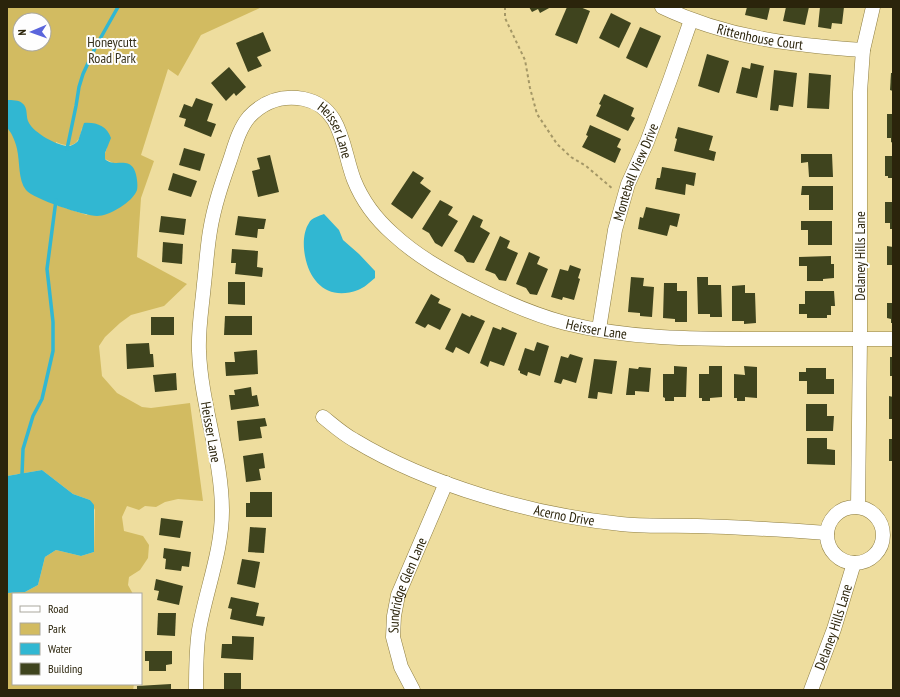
<svg xmlns="http://www.w3.org/2000/svg" width="900" height="697" font-family="'PT Sans Narrow',sans-serif">
  <rect width="100%" height="100%" fill="#eedd9e"/>
  <path fill="#d2bb61" fill-rule="evenodd" d="M7 7H262L201 35 178 76 168 69 141 155 154 161 141 198 137 257 187 284 164 306 131 315 120 323 105 337 99 346 102 376 117 393 142 407 151 408 190 403 203 501 178 499 165 502 156 507 145 506 139 510 127 506 122 517 124 531 143 536 149 545 148 558 140 570 129 577 128 585 133 594H13V684H134L133 690H7V593L25 592 38 585 45 557 56 550 81 556 94 552 95 510 90 500 73 494 42 470 7 476ZM20 20H44V44H20ZM82 128 107 148 104 156 105 159 113 163 87 215 56 205V142C72 149 79 145 82 128Z"/>
  <g fill="#31b7d2">
    <path d="M7 100C12 100 19 100 22 103 29 108 25 117 29 123 34 133 59 147 70 146 73 145 76 143 78 141L84 123C96 122 107 126 111 138L105 153V159C114 168 127 157 134 169 137 175 138 185 137 190 133 202 109 216 97 216 85 216 33 199 26 190 18 180 20 162 17 149 16 144 14 139 12 135 11 132 8 130 7 127 5 120 7 107 7 100Z"/>
    <path d="M324 214 339 230 343 240 359 254 375 271V278C370 282 364 288 358 290 329 301 310 283 305 256 303 246 303 232 309 223 311 218 319 216 324 214Z"/>
    <path d="M42 470 73 494 90 500 94 505V552L81 556 56 550 45 557 38 585 25 592 7 593V476Z"/>
  </g>
  <g fill="none" stroke-linecap="round" stroke-linejoin="round">
    <g stroke="#31b7d2" stroke-width="3.5">
      <path d="M67 149 76 106 79 87 83 74 96 46 118 7"/>
      <path d="M19 476 22 475 23 449 33 416 42 399 53 351V322L47 269 56 200"/>
    </g>
  </g>
  <g fill="#3f441e">
    <path d="M529 7H551L540 13 538 9 532 12Z"/>
    <path d="M567 7H580L590 11 577 44 555 35Z"/>
    <path d="M747 7H770L767 20 745 15Z"/>
    <path d="M786 7H809L805 25 783 21Z"/>
    <path d="M820 7H844L842 24 832 23 831 29 818 27Z"/>
    <path d="M611 13 631 23 619 48 599 38Z"/>
    <path d="M640 27 661 36 647 68 626 58Z"/>
    <path d="M263 32 271 51 257 57 262 66 248 72 236 43Z"/>
    <path d="M707 54 729 61 719 93 698 86Z"/>
    <path d="M751 63 764 66 757 98 736 93 742 67 750 69Z"/>
    <path d="M229 67 246 87 236 96 234 93 226 101 211 83Z"/>
    <path d="M774 70 797 73 793 107 779 105 778 111 770 110Z"/>
    <path d="M809 73 831 75 829 109 807 108Z"/>
    <path d="M891 73H893V91L890 90Z"/>
    <path d="M604 94 634 108 631 116 635 118 628 131 596 116 601 105 599 104Z"/>
    <path d="M196 98 213 104 207 121 216 124 211 137 184 126 186 119 179 117 184 104 192 107Z"/>
    <path d="M887 114H893V143L891 142V138H887Z"/>
    <path d="M590 125 621 139 617 147 621 149 615 163 582 147 588 136 586 135Z"/>
    <path d="M678 127 713 136 709 150 716 152 714 161 674 151 677 139 675 138Z"/>
    <path d="M184 148 205 154 200 171 179 165Z"/>
    <path d="M801 154H832L833 177H809L808 162 801 163Z"/>
    <path d="M270 155 279 192 258 197 252 171 260 169 257 158Z"/>
    <path d="M885 156H893V178H888V176H885Z"/>
    <path d="M662 167 696 173 694 186 686 184 685 195 655 189 657 178H660Z"/>
    <path d="M413 171 424 178 420 183 431 191 412 219 391 204Z"/>
    <path d="M173 173 197 181 191 197 168 190Z"/>
    <path d="M802 186H833V210H809V195H801Z"/>
    <path d="M440 200 453 207 448 215 458 221 442 247 435 243 429 233 422 229Z"/>
    <path d="M885 202H893V229H890V223H885Z"/>
    <path d="M646 207 680 214 677 227 670 225 667 236 638 229 640 217 643 218Z"/>
    <path d="M473 215 483 220 480 227 490 233 474 263 467 262 463 256 454 251Z"/>
    <path d="M161 216 186 219 184 235 159 232Z"/>
    <path d="M238 216 266 219 264 229H258L257 238 235 235Z"/>
    <path d="M801 221H832V245H808V230H801Z"/>
    <path d="M500 236 510 241 507 248 518 253 506 281 499 280 495 274 485 270Z"/>
    <path d="M163 242 183 244 182 264 162 262Z"/>
    <path d="M887 246 893 247V265H887Z"/>
    <path d="M232 249 258 251 257 267 263 268 262 277 235 274 236 263H231Z"/>
    <path d="M529 252 540 257 537 264 548 269 537 295 530 294 526 288 516 284Z"/>
    <path d="M831 256V264H834V278L823 279V281H807V266H799V257Z"/>
    <path d="M570 265 581 269 578 278 580 279 574 300 563 297 562 300 551 297 560 269 568 271Z"/>
    <path d="M631 277 644 278 643 286 654 287 652 317 640 316V313L628 312Z"/>
    <path d="M697 277H708V285H721L722 317H710V314H698Z"/>
    <path d="M228 282H245V305L228 304Z"/>
    <path d="M664 283H677V291H687V322H675V319L663 318Z"/>
    <path d="M745 285V293H755L756 323 744 324V321H732V286Z"/>
    <path d="M805 291H834L835 306H831V315H827V318H807V314H799V304H805Z"/>
    <path d="M431 294 440 299 438 303 451 309 440 330 428 324 425 328 415 323Z"/>
    <path d="M887 303H893V323H891V319L887 318Z"/>
    <path d="M462 313 470 317 471 315 485 321 469 354 456 347 453 353 445 349Z"/>
    <path d="M225 316H252V335H224Z"/>
    <rect x="151" y="317" width="23" height="18"/>
    <path d="M493 327 501 330 502 327 517 333 504 366 490 361 488 367 480 363Z"/>
    <path d="M537 342 549 346 540 376 528 372 527 376 520 373V371L518 370 525 348 534 351Z"/>
    <path d="M149 343 150 354H153L154 367 127 369 126 344Z"/>
    <path d="M257 350 258 374 226 376 225 362H235L234 352Z"/>
    <path d="M570 354 583 358 576 383 563 379 561 384 554 382 561 356 568 358Z"/>
    <rect x="890" y="357" width="3" height="19"/>
    <path d="M594 359 617 361 612 394 598 392 597 399 588 398Z"/>
    <path d="M674 366 687 367 686 397H674V401H665V398L663 397V374H674Z"/>
    <path d="M709 366H722V397L710 398V401H702V398H699V374H709Z"/>
    <path d="M744 366 757 367V398L745 397V401H737V398H734V374L745 375Z"/>
    <path d="M639 367 651 368 649 392 635 391V395H626L629 368 638 369Z"/>
    <path d="M806 368H826V379H834V394H807V381H799V372H806Z"/>
    <path d="M176 373 177 390 155 392 153 375Z"/>
    <path d="M251 387 252 396 257 395 259 406 231 410 229 395H235L234 390Z"/>
    <path d="M889 396 893 397V419H889Z"/>
    <path d="M806 404H827V416H834L833 431H806Z"/>
    <path d="M265 418 267 426 260 427 262 438 239 441 237 421Z"/>
    <path d="M807 438H827V449L835 450V465L807 464Z"/>
    <rect x="889" y="439" width="4" height="22"/>
    <path d="M263 453 265 468 259 469 261 480 246 482 243 456Z"/>
    <path d="M250 492H272V517H246V503H250Z"/>
    <path d="M161 518 183 521 180 538 159 535Z"/>
    <path d="M250 527 266 528 264 553 248 552Z"/>
    <path d="M164 548 191 552 189 567 182 566 181 571 165 569 166 559 163 558Z"/>
    <path d="M242 559 260 562 255 588 237 584Z"/>
    <path d="M156 579 183 586 179 605 157 600 159 591 154 590Z"/>
    <path d="M231 597 259 603 256 616 265 617 263 626 230 619 232 609 228 608Z"/>
    <path d="M158 613H176L175 636 157 635Z"/>
    <path d="M232 636 254 637 253 660 221 658 222 644H232Z"/>
    <path d="M145 651H172V664L166 665V671H149V661H145Z"/>
    <rect x="224" y="673" width="17" height="17"/>
    <path d="M171 684V690H137V686Z"/>
  </g>
  <g fill="none" stroke-linecap="round" stroke-linejoin="round">
    <g stroke="#8e7e42" stroke-width="15">
      <g id="street">
        <path id="s1" d="M662 7C727 38 792 45 863 50"/>
        <path id="s2" d="M599 329 615 230 628 184 647 142 670 80 691 20"/>
        <path id="s3" d="M323 417C333 425 343 434 354 440 430 486 534 515 621 524 646 527 672 525 697 526 741 527 784 530 827 533"/>
        <path d="M858 507 860 339V92L863 50 873 7"/>
        <circle cx="855" cy="535" r="28"/>
        <path id="s4" d="M196 690C196 670 196 650 199 630 206 590 222 551 222 511 222 457 201 405 199 351 198 329 202 307 204 284 206 267 207 249 210 231 214 206 222 183 230 160 235 145 239 129 249 117 264 101 283 95 304 99 343 107 342 149 354 180 362 200 376 219 393 234 418 257 447 273 477 288 505 302 535 315 565 323 628 339 693 339 758 339 803 339 848 339 893 339"/>
        <path id="s5" d="M413 690 401 667 393 637 394 616 398 595 446 483"/>
        <path id="s6" d="M811 690 834 629 854 563"/>
      </g>
    </g>
    <path stroke="#a49766" stroke-width="2" stroke-dasharray="3 3" stroke-linecap="butt" d="M505 7V18L525 60 530 88 537 114 557 144 571 157 586 166 613 189"/>
    <use href="#street" stroke="#fff" stroke-width="14"/>
  </g>
  <g text-anchor="middle" stroke-width="4" stroke-linejoin="round" paint-order="stroke">
    <g font-size="14" fill="#2b240b" stroke="#fefefe">
      <text dy="5" stroke="none"><textPath href="#s1" startOffset="103">Rittenhouse Court</textPath></text>
      <text dy="5" stroke="none"><textPath href="#s4" startOffset="693">Heisser Lane</textPath></text>
      <text dy="5" stroke="none"><textPath href="#s2" startOffset="162">Monteball View Drive</textPath></text>
      <text transform="translate(860 256) rotate(-90)" y="5">Delaney Hills Lane</text>
      <text dy="5" stroke="none"><textPath href="#s4" startOffset="1041">Heisser Lane</textPath></text>
      <text transform="translate(211 432) rotate(80)" y="5">Heisser Lane</text>
      <text dy="5" stroke="none"><textPath href="#s3" startOffset="263">Acerno Drive</textPath></text>
      <text dy="5" stroke="none"><textPath href="#s5" startOffset="111">Sundridge Glen Lane</textPath></text>
      <text dy="5" stroke="none"><textPath href="#s6" startOffset="67">Delaney Hills Lane</textPath></text>
    </g>
    <g font-size="14" fill="#36301b" stroke="#fefefe">
      <text x="112" y="47">Honeycutt<tspan x="112" dy="16">Road Park</tspan></text>
    </g>
  </g>
  <rect width="900" height="697" fill="none" stroke="#2b240b" stroke-width="16"/>
  <rect x="12" y="593" width="130" height="92" fill="#fefefe" stroke="#aaa79d"/>
  <rect x="20" y="606" width="20" height="6" fill="#ffffff" stroke="#aaa79d"/>
  <text x="48" y="613" font-size="12" fill="#2b240b">Road</text>
  <rect x="20" y="623" width="20" height="12" fill="#d2bb61" stroke="#aaa79d"/>
  <text x="48" y="633" font-size="12" fill="#2b240b">Park</text>
  <rect x="20" y="643" width="20" height="12" fill="#31b7d2" stroke="#aaa79d"/>
  <text x="48" y="653" font-size="12" fill="#2b240b">Water</text>
  <rect x="20" y="663" width="20" height="12" fill="#3f441e" stroke="#aaa79d"/>
  <text x="48" y="673" font-size="12" fill="#2b240b">Building</text>
  <g transform="translate(32 32) rotate(268)"><circle r="19" fill="#fefefe" stroke="#aaa79d"/>
  <path d="M0-3L7 15L0 10L-7 15Z" fill="#5a65dc"/>
  <text y="-6" font-size="11" font-weight="bold" text-anchor="middle" fill="#2b240b">N</text>
  </g>
</svg>
